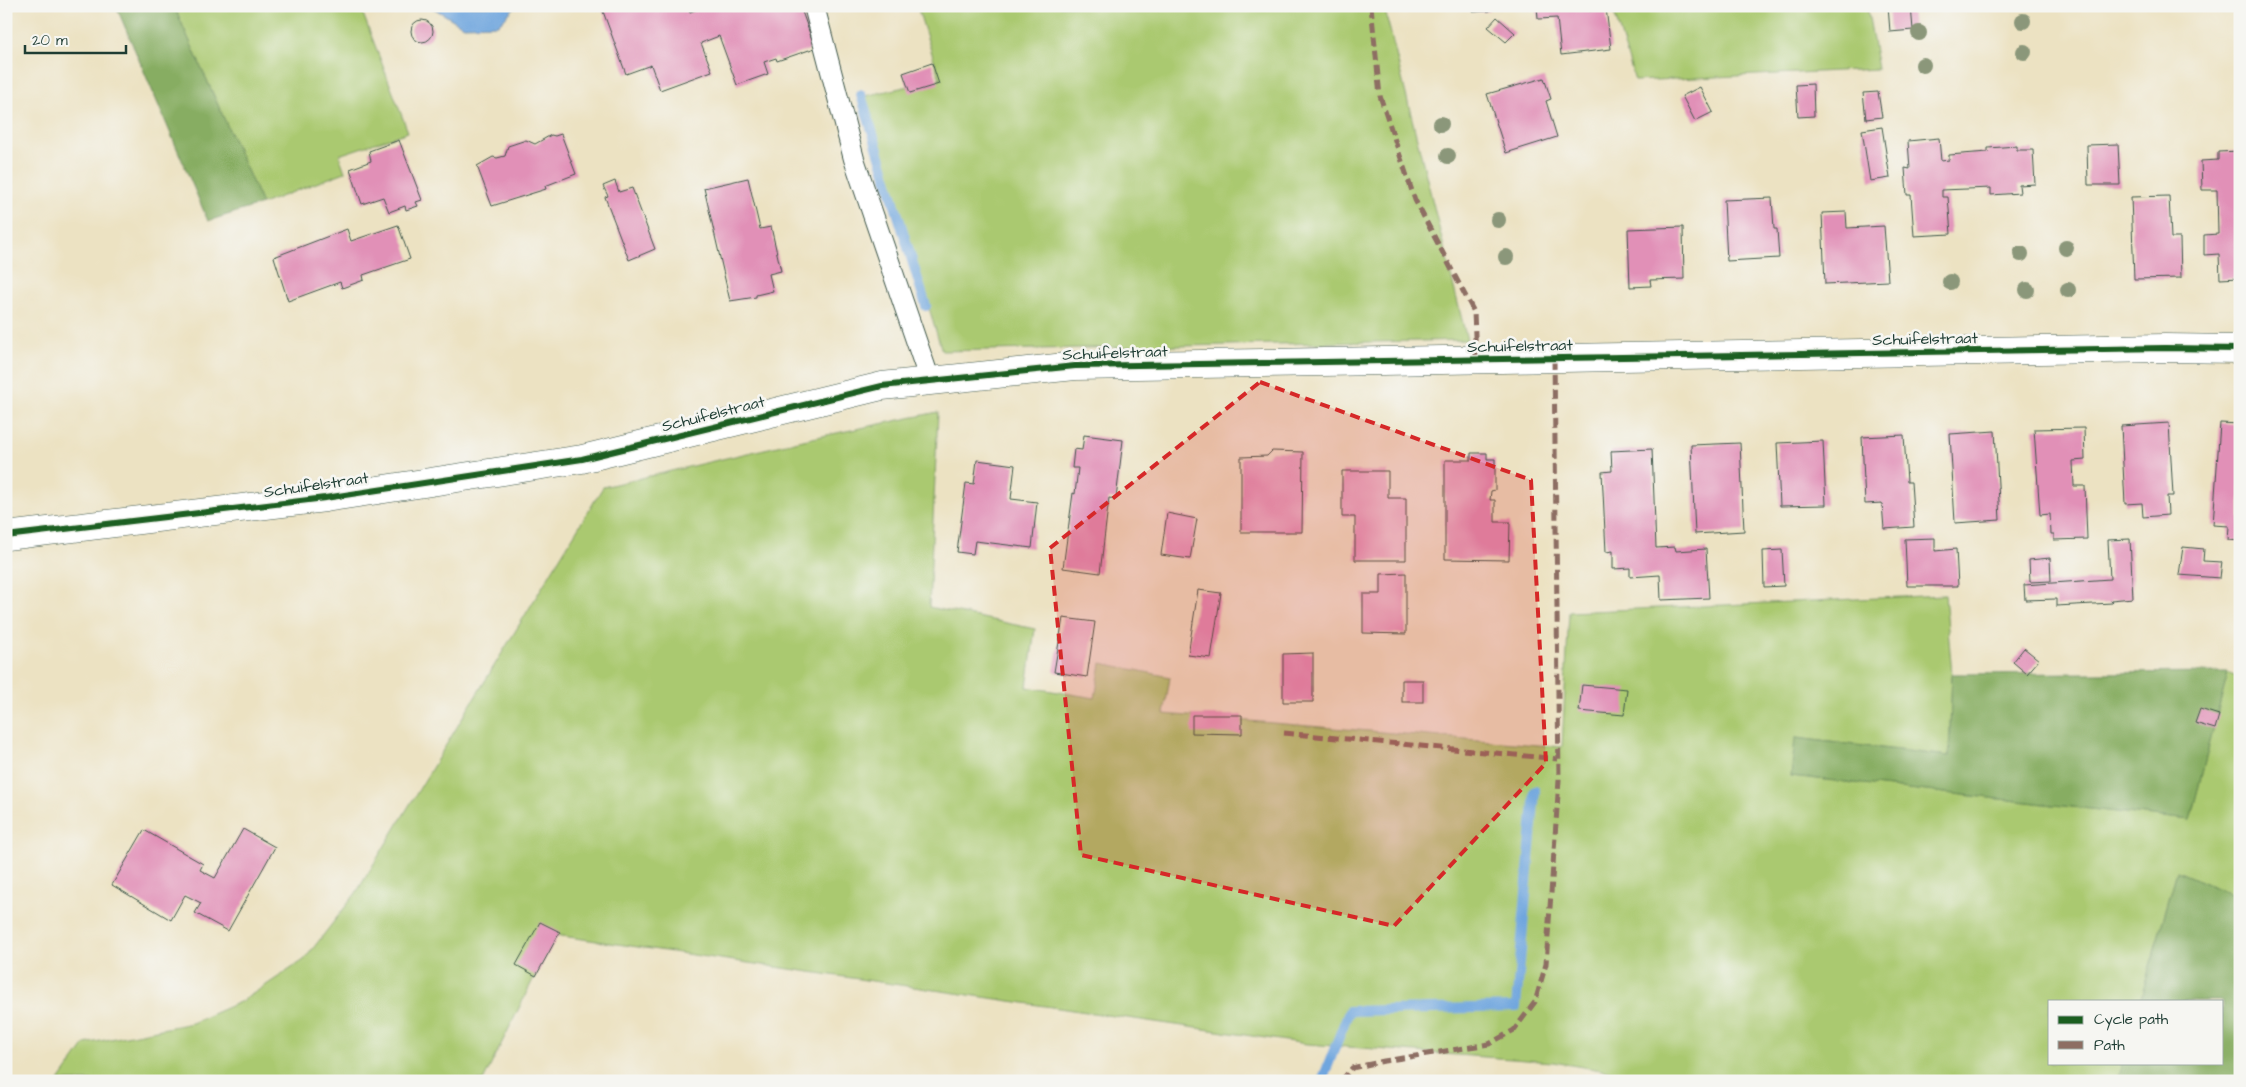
<svg xmlns="http://www.w3.org/2000/svg" width="2246" height="1087" font-family="'Architects Daughter',sans-serif">
  <rect width="100%" height="100%" fill="#f6f6f2"/>
  <filter id="ink" filterUnits="userSpaceOnUse"><feTurbulence type="fractalNoise" baseFrequency=".02" numOctaves="2"/><feDisplacementMap in="SourceGraphic" scale="10" xChannelSelector="R" yChannelSelector="G"/><feConvolveMatrix kernelMatrix="1 2 1 2 8 2 1 2 1" color-interpolation-filters="sRGB"/></filter>
  <filter id="wash" filterUnits="userSpaceOnUse"><feTurbulence type="fractalNoise" baseFrequency=".0096" numOctaves="4" result="noise"/><feDisplacementMap in="SourceGraphic" scale="20" xChannelSelector="R" yChannelSelector="G"/><feGaussianBlur stdDeviation="1.12" result="paint"/><feColorMatrix in="noise" values="0 0 0 0 0 0 0 0 0 0 0 0 0 0 0 0 0 1.4 0 .05"/><feComposite in="paint" operator="in"/></filter>
  <g filter="url(#wash)">
    <rect width="100%" height="100%" fill="#ece2c2"/>
    <g fill="#aac970" stroke="#648352">
      <path d="M174 6H360L408 132 339 155 345 172 262 204Z"/>
      <path d="M917 6H1384L1467 340 942 351 865 96 940 79Z"/>
      <path d="M1612 6H1867L1878 69 1635 81Z"/>
      <path d="M938 412 929 607 1035 629 1027 687 1095 698 1101 663 1170 677 1164 714 1562 747 1569 612 1945 595 1952 674 1949 756 1796 738 1791 776 2190 820 2228 672 2240 677V898L2177 871 2140 1001H2050V1063H2122L2117 1081H1667L1553 1062 1307 1044 555 935 483 1081H59L85 1044 192 1023 242 1001 304 960 356 893 603 487 803 440Z"/>
    </g>
    <g fill="#87ad62" stroke="#53754b">
      <path d="M116 6H174L262 204 208 221Z"/>
      <path d="M2228 672 2190 820 1791 776 1795 738 1949 756 1952 674Z"/>
      <path d="M2177 871 2240 898V1081H2117L2122 1063H2222V1001H2140Z"/>
    </g>
    <path fill="#70a6de" stroke="#487289" d="M430 6H516L498 25 463 26Z"/>
    <g fill="none" stroke-linecap="round" stroke-linejoin="round">
      <g stroke="#70a6de" stroke-width="10">
        <path d="M861 95 926 306"/>
        <path d="M1322 1081 1349 1011 1516 1007 1535 791"/>
      </g>
    </g>
    <g id="blocks">
      <g fill="#e190b7">
        <path d="M601 6H688L690 12 706 6H800L815 48 777 61 776 58 764 62 768 74 737 85 719 36 701 43 712 71 660 90 651 65 626 74Z"/>
        <path d="M1473 6H1489L1490 11 1473 12Z"/>
        <path d="M1537 6H1588L1589 11 1606 8 1611 49 1561 55 1557 18 1538 19Z"/>
        <path d="M1888 6H1911L1913 30 1890 32Z"/>
        <path d="M1497 17 1515 33 1506 42 1488 27Z"/>
        <circle cx="422" cy="31" r="11"/>
        <path d="M932 63 939 84 910 93 903 73Z"/>
        <path d="M1544 78 1551 99 1546 101 1557 137 1506 153 1487 94Z"/>
        <path d="M1813 84 1814 116 1798 117 1796 85Z"/>
        <path d="M1700 87 1713 112 1695 121 1682 96Z"/>
        <path d="M1878 92 1882 117 1866 119 1863 93Z"/>
        <path d="M1882 127 1890 178 1870 181 1862 130Z"/>
        <path d="M561 134 576 174 545 186 546 189 492 206 477 166 493 157 497 158 505 156 508 146 526 140 535 144 551 135 555 136Z"/>
        <path d="M1939 138 1941 161 1949 160V155L1988 152V148L2017 146V150H2033L2035 184 2019 185 2020 193 1991 195V188L1942 190V197H1948L1951 234 1914 236 1911 195H1907L1905 168 1910 169 1908 141Z"/>
        <path d="M399 140 422 200 416 202 418 206 406 210 405 206 389 212 383 197 362 204 350 169 371 161 369 151Z"/>
        <path d="M2118 144 2120 185H2088L2087 145Z"/>
        <path d="M2240 151V278L2220 279 2219 254 2204 255V235L2218 234 2217 190H2202L2201 161 2218 160V152Z"/>
        <path d="M748 178 760 229 771 227 781 271 769 274 773 291 756 295V297L730 301 704 188Z"/>
        <path d="M615 181 619 192 632 188 655 249 629 260 605 197 608 196 603 186Z"/>
        <path d="M2169 196 2171 238H2180L2181 278 2134 279 2131 197Z"/>
        <path d="M1772 198 1774 229H1777L1779 258 1727 261 1724 200Z"/>
        <path d="M1846 212 1847 228 1884 226 1888 281 1825 284 1822 213Z"/>
        <path d="M398 225 410 259 363 275 364 280 342 288 340 282 288 301 274 257 347 229 351 241Z"/>
        <path d="M1683 227 1684 279 1650 280 1651 286 1630 287 1628 229Z"/>
        <path d="M2169 423 2173 496H2167L2168 515 2143 517 2142 503 2125 504 2121 426Z"/>
        <path d="M2220 423 2240 424V541L2228 540 2229 526 2213 525Z"/>
        <path d="M2084 428 2085 460 2073 461 2074 486H2085L2087 539 2054 540V534H2051L2050 514 2040 515 2034 429Z"/>
        <path d="M1995 431 2000 520 1955 523 1950 434Z"/>
        <path d="M1084 435 1123 440 1116 499 1109 498 1100 573 1063 568 1073 493 1075 494 1078 468H1072L1074 449 1082 450Z"/>
        <path d="M1904 435 1907 482H1911L1914 527 1884 529 1882 503 1865 504 1862 437Z"/>
        <path d="M1823 441 1826 505 1780 506 1777 443Z"/>
        <path d="M1740 443 1744 531 1695 534 1691 445Z"/>
        <path d="M1652 449 1656 548 1675 547 1676 551 1706 549 1709 598 1661 600 1660 575 1630 577V568L1613 569V551L1606 552 1602 472 1612 471 1611 451Z"/>
        <path d="M1272 451 1303 452 1302 532H1241V457L1267 456Z"/>
        <path d="M1471 453H1487V459H1495V490L1491 491 1490 500H1495V522H1510L1509 560 1445 559V460H1471Z"/>
        <path d="M977 460 1015 465 1011 499 1037 502 1032 548 975 541 973 554 957 552 966 483 974 484Z"/>
        <path d="M1342 471H1388V498H1406V560H1355V517H1342Z"/>
        <path d="M1167 513 1197 519 1190 559 1161 555Z"/>
        <path d="M1935 538V551L1956 549 1958 586H1907L1905 539Z"/>
        <path d="M2130 539 2133 598 2111 600 2112 603 2056 606V599L2025 600 2024 585 2110 579 2108 540Z"/>
        <path d="M2183 547 2204 549 2203 561 2222 562 2220 578 2179 575Z"/>
        <path d="M1782 550 1784 586 1764 587 1763 551Z"/>
        <path d="M2050 558 2051 581 2030 582 2029 560Z"/>
        <path d="M1406 573V634L1363 633V594H1381V574Z"/>
        <path d="M1198 590 1221 593 1211 658 1188 655Z"/>
        <path d="M1063 618 1095 622 1087 677 1054 672Z"/>
        <path d="M2024 648 2039 660 2027 674 2013 662Z"/>
        <path d="M1313 653V702H1283V654Z"/>
        <rect x="1402" y="680" width="21" height="22"/>
        <path d="M1582 685 1627 689 1624 715 1579 711Z"/>
        <path d="M2200 709 2219 715 2215 729 2195 723Z"/>
        <path d="M1192 715H1242V734L1192 733Z"/>
        <path d="M243 829 275 847 228 931 195 913 201 903 185 895 171 920 112 885 144 830 203 864 200 870 215 878Z"/>
        <path d="M540 922 560 932 536 976 516 965Z"/>
      </g>
    </g>
  </g>
  <g filter="url(#ink)">
    <use href="#blocks" fill-opacity="0" stroke="#3e5649" stroke-width="1"/>
    <g fill="none" stroke-linecap="round" stroke-linejoin="round">
      <g stroke="#3e5649" stroke-width="22">
        <path id="service" d="M814 6 854 159 930 381"/>
      </g>
      <g stroke="#3e5649" stroke-width="29">
        <path id="minor" d="M6 536 325 498 582 459 882 386 1075 366 2165 348 2240 349"/>
      </g>
      <use href="#service" stroke="#fff" stroke-width="20"/>
      <use href="#minor" stroke="#fff" stroke-width="28"/>
      <g stroke="#8d6e63" stroke-width="5" stroke-dasharray="10 5" stroke-linecap="butt">
        <path d="M1371 6 1380 96 1415 200 1474 312 1476 359"/>
        <path d="M1284 733 1558 759"/>
        <path d="M1341 1081 1352 1068 1384 1061 1489 1044 1514 1030 1535 1002 1546 964 1559 780 1554 358"/>
      </g>
      <g stroke="#f6f6f2" stroke-width="9">
        <path id="cycleway" d="M6 536 325 498 582 459 882 386 1075 366 2165 348 2240 349"/>
      </g>
      <use href="#cycleway" stroke="#1b5e20" stroke-width="6"/>
    </g>
    <g fill="#8b977a">
      <circle cx="2023" cy="21" r="8"/>
      <circle cx="1919" cy="33" r="8"/>
      <circle cx="2024" cy="52" r="8"/>
      <circle cx="1923" cy="65" r="8"/>
      <circle cx="1441" cy="124" r="8"/>
      <circle cx="1448" cy="156" r="8"/>
      <circle cx="1498" cy="220" r="8"/>
      <circle cx="2066" cy="248" r="8"/>
      <circle cx="2021" cy="254" r="8"/>
      <circle cx="1506" cy="257" r="8"/>
      <circle cx="1950" cy="282" r="8"/>
      <circle cx="2027" cy="290" r="8"/>
      <circle cx="2068" cy="290" r="8"/>
    </g>
  </g>
  <path fill="#d62828" fill-opacity="0.2" stroke="#d62828" stroke-width="4" stroke-dasharray="10 6" stroke-linejoin="round" d="M1260 382 1531 480 1546 763 1394 926 1081 855 1050 548Z"/>
  <g text-anchor="middle" stroke-width="5" stroke-linejoin="round" paint-order="stroke">
    <g font-size="16" fill="#1f3d34" stroke="#f6f6f2">
      <text transform="translate(1925 338) rotate(-1)" y="6">Schuifelstraat</text>
      <text transform="translate(1520 345) rotate(-1)" y="6">Schuifelstraat</text>
      <text transform="translate(1115 352) rotate(-2)" y="6">Schuifelstraat</text>
      <text transform="translate(713 413) rotate(-14)" y="6">Schuifelstraat</text>
      <text transform="translate(316 484) rotate(-8)" y="6">Schuifelstraat</text>
    </g>
  </g>
  <rect width="2246" height="1087" fill="none" stroke="#f6f6f2" stroke-width="25"/>
  <rect x="2048" y="1000" width="175" height="65" fill="#f6f6f2" stroke="#a0aca6"/>
  <rect x="2058" y="1016" width="25" height="8" fill="#1b5e20" stroke="#a0aca6"/>
  <text x="2094" y="1024" font-size="15" fill="#1f3d34">Cycle path</text>
  <rect x="2058" y="1041" width="25" height="8" fill="#8d6e63" stroke="#a0aca6"/>
  <text x="2094" y="1050" font-size="15" fill="#1f3d34">Path</text>
  <path d="M25 45v8h101v-8" fill="none" stroke="#1f3d34" stroke-width="2.5"/>
  <text x="32" y="45" font-size="15" fill="#1f3d34" stroke="#f6f6f2" stroke-width="4" paint-order="stroke">20 m</text>
</svg>
